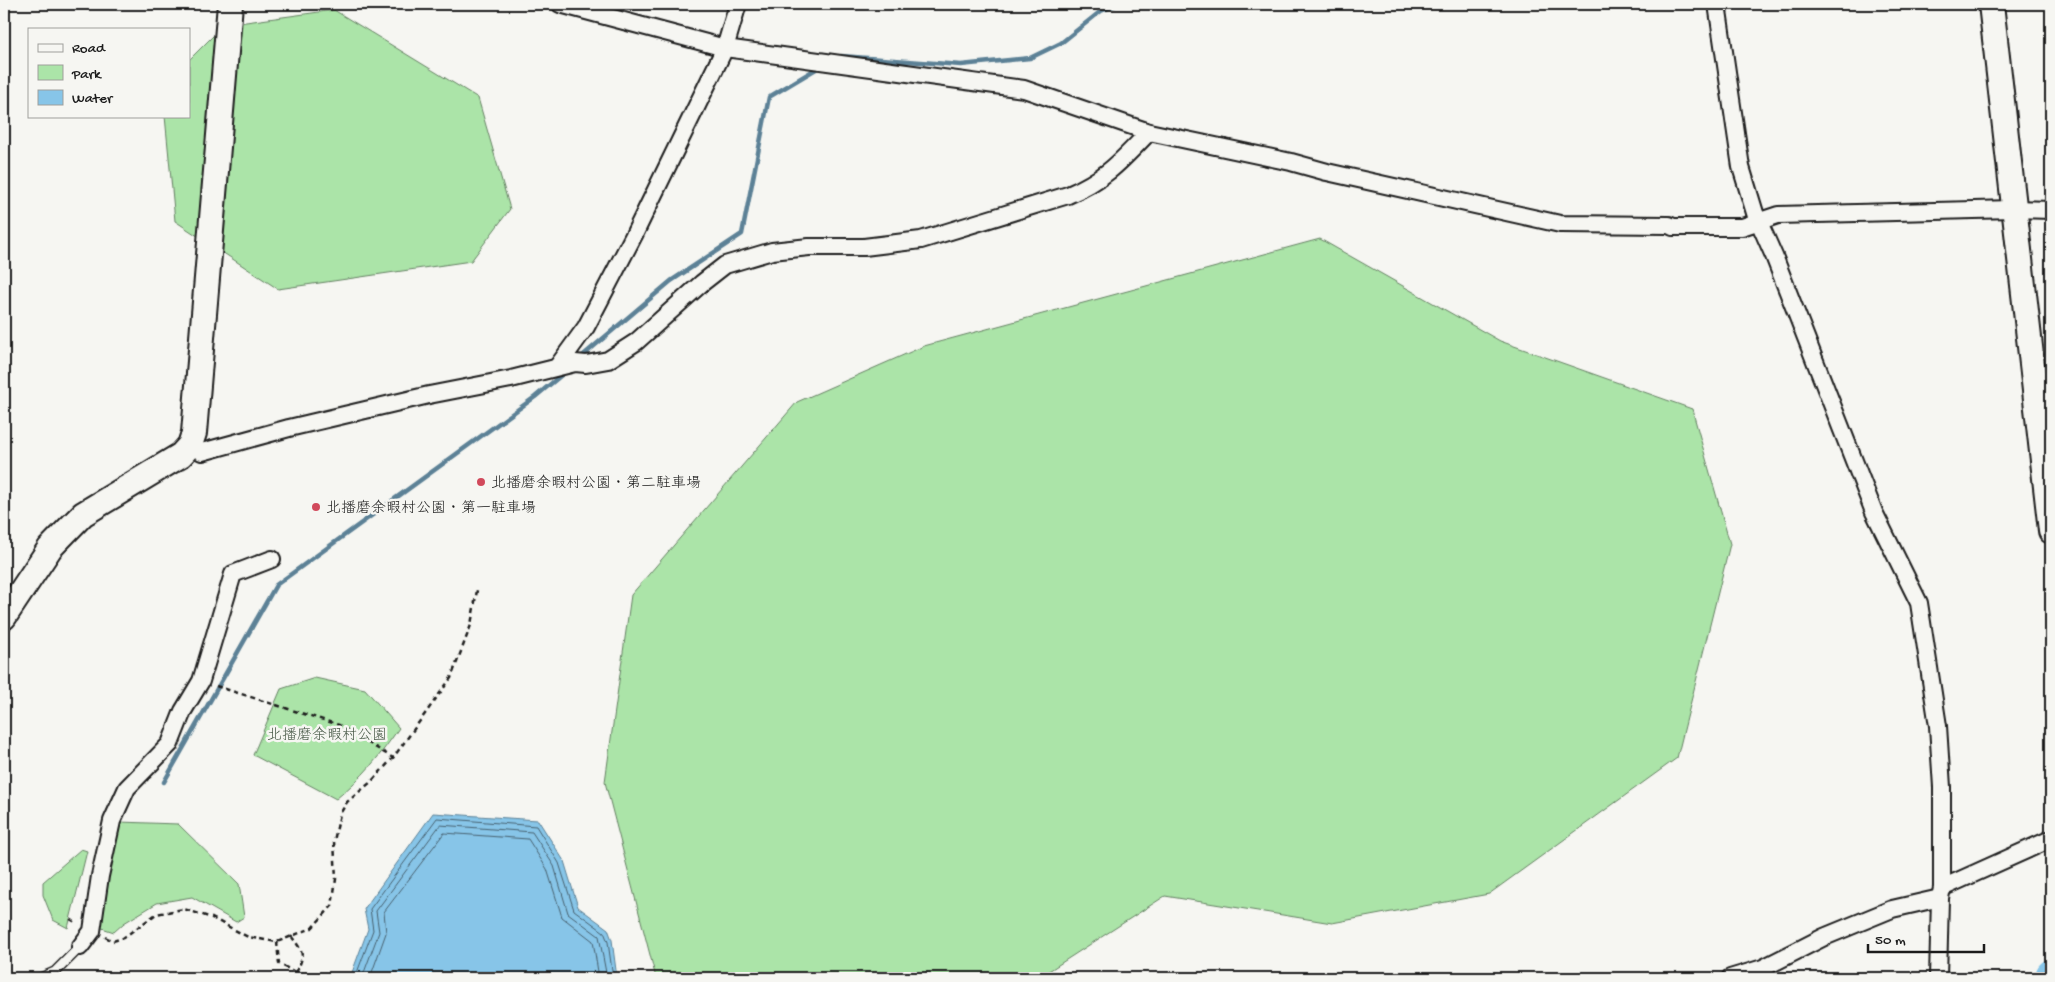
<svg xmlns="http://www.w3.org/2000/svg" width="2055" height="982" font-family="'Gochi Hand','Klee One',sans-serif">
  <rect width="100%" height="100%" fill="#f6f6f2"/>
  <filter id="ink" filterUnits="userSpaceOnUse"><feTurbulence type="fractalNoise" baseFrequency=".02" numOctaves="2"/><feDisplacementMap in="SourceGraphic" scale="10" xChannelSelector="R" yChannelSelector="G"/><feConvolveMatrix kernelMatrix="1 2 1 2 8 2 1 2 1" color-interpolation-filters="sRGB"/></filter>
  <g filter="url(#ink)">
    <g fill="#abe4a8" stroke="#648062">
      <path d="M334 10 478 98 510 209 471 261 278 289 175 221 165 116H189V60L224 25Z"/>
      <path d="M1320 239 1500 341 1692 409 1730 544 1677 758 1489 894 1332 923 1165 896 1038 978H656L605 782 631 595 797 402 924 346Z"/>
      <path d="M315 678 365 689 399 728C380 756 363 777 336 799L253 755 281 689Z"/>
      <path d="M119 822 178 824 239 884 244 917 236 922 192 897 157 903 124 923 114 932 99 927Z"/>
      <path d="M81 849 87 851 68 928 53 920 43 895V882Z"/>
    </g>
    <path fill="#87c5e8" stroke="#5c8196" d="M433 813 538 820 564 861 578 907 608 929 612 940 617 978H350L368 929 364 909Z"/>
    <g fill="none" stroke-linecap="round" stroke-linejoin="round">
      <g stroke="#47606e" stroke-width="1">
        <path d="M355 978 373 930 370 909 437 818 536 826 559 863 574 910 604 932 608 942 613 978"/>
        <path d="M362 978 379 932 376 911 440 825 532 832 554 866 568 913 599 936 607 978"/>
        <path d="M370 978 386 933 384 912 444 833 528 839 547 869 562 917 593 941 599 978"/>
      </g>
      <g stroke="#5c8196" stroke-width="4.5">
        <path d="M841 56 961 65 1030 58 1061 43 1101 11 1118 4"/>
        <path d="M580 358 671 281 742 234 769 97 821 66"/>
        <path d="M164 782 276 585 535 397 565 372"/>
        <path d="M2050 974V978"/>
      </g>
      <path stroke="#87c5e8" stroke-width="28" d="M2050 974 2051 973"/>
      <g stroke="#1c1c1c" stroke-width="12">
        <path id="lane" d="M41 978 55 972 80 947"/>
      </g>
      <g stroke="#1c1c1c" stroke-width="20">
        <g id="street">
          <path d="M560 4 725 48 1024 89 1149 132 1291 162 1327 172 1560 224 1669 225 1673 227H1742L1778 215 2013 209 2051 210"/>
          <path d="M1717 4 1741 167 1755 213 1774 256 1874 512 1919 603 1938 726 1942 787V888L1940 898 1938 978"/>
          <path d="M557 367 586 327 634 235 725 48 738 4"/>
          <path d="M190 445 202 452 289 428 429 395 511 379 575 363 586 364 608 360 636 342 702 283 725 265 772 251 809 247H864L921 240 1068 195C1106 179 1121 161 1149 132"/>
          <path d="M1942 888 2051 839"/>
          <path d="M80 947 92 931 100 876 112 821 127 788 170 744 183 711 201 681 233 574 272 559"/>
          <path d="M1730 978 1763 968 1824 937 1892 909 1940 898"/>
        </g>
      </g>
      <g stroke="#1c1c1c" stroke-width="28">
        <g id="secondary">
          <path d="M1991 4 2051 531"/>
          <path d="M4 617 50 548 83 514 181 455 190 445 194 433 230 4"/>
        </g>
      </g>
      <g stroke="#1c1c1c" stroke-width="2.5" stroke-dasharray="5 4" stroke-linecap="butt">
        <path d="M216 686 339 725 393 758"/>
        <path d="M70 919 77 923"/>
        <path d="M291 936C307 956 303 956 294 978"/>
        <path d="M105 937 113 941 123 938 156 914 184 909 212 918 248 937 277 942 312 928 332 906 336 879 334 841 340 814 347 802 371 782 393 758 451 678 471 625 477 590"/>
        <path d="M277 942 279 964 297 973"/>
        <path d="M2044 978H2046"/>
      </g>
      <use href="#lane" stroke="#f6f6f2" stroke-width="9"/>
      <use href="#street" stroke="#f6f6f2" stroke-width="16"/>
      <use href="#secondary" stroke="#f6f6f2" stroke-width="24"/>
    </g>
  </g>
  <g fill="#d1495b" stroke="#f6f6f2" stroke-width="2">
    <circle cx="481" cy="482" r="5"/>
    <circle cx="316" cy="507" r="5"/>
  </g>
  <g text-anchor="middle" stroke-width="5" stroke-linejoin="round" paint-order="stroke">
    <g font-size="15" fill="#1c1c1c" stroke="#f6f6f2" text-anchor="start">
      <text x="491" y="487">北播磨余暇村公園・第二駐車場</text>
      <text x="326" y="512">北播磨余暇村公園・第一駐車場</text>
    </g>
    <g font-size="15" fill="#475846" stroke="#f6f6f2">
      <text x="327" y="739">北播磨余暇村公園</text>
    </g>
  </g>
  <rect width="2055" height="982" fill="none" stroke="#f6f6f2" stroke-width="20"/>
  <rect x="10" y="10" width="2035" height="962" fill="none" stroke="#1c1c1c" stroke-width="2" filter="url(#ink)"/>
  <rect x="28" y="28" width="162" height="90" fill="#f6f6f2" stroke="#9f9f9c"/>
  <rect x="38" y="44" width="25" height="8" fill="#f6f6f2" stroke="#9f9f9c"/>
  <text x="72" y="52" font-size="15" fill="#1c1c1c">Road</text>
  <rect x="38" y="65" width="25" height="15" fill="#abe4a8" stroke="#9f9f9c"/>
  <text x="72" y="78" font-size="15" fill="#1c1c1c">Park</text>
  <rect x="38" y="90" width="25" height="15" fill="#87c5e8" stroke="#9f9f9c"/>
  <text x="72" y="102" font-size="15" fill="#1c1c1c">Water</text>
  <path d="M1868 944v8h116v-8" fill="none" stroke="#1c1c1c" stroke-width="2.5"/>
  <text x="1875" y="944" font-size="15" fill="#1c1c1c" stroke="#f6f6f2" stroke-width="4" paint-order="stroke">50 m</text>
</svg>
